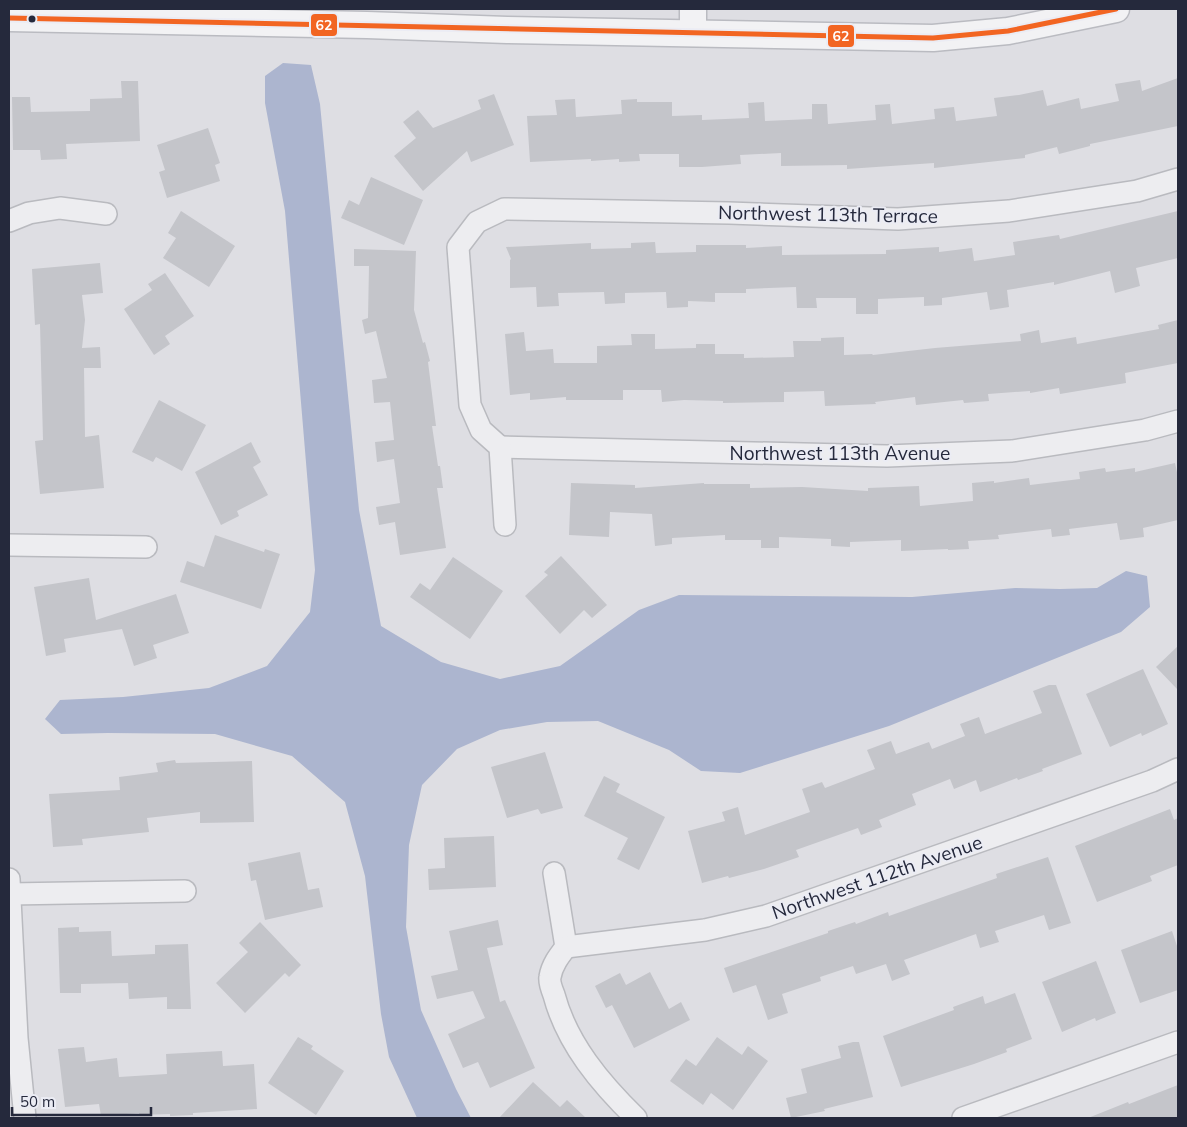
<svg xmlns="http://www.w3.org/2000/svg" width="1187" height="1127" font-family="Mulish,sans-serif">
  <rect width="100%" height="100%" fill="#dedee3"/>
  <path fill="#acb5cf" d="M283 63 311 65 320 104 359 510 381 626 441 662 500 679 560 666 639 610 679 595 912 597 1015 588 1060 589 1097 588 1126 571 1147 576 1150 607 1121 632 889 726 740 773 701 771 669 750 598 721 547 722 500 730 457 749 422 785 409 845 406 927 421 1010 456 1089 471 1118H417L389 1057 381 1014 365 876 345 802 292 756 215 734 108 733 61 734 45 719 60 700 123 697 209 688 267 666 310 612 315 570 285 211 265 103V76Z"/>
  <g fill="#c4c5ca">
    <path d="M1178 78V126L1090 144V146L1059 154 1057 147 1025 155V158L934 168V163L847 169V165L781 166V153L740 155 741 164 702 167H679V154H639L640 161 619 162V159L591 161V159L530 162 527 116 557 115 555 100 575 99 576 117 622 114 621 100 637 99V102H672V116L702 115V120L749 118 748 103 764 102 765 121 812 119V104H827L828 124 876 120 875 105 890 104 892 124 935 119 934 109 954 107 956 121 997 116 994 98 1019 95 1043 90 1047 106 1079 98 1081 109 1119 101 1115 84 1140 80 1142 91Z"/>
    <path d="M121 81H138L140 141 66 144 67 159 41 160 40 150H13L12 97H30L31 112 90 111V99L122 98Z"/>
    <path d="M494 94 514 145 471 162 467 151 423 191 394 156 416 138 403 122 418 110 433 128 481 109 478 100Z"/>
    <path d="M208 128 220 163 215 165 220 181 167 198 159 172 165 170 157 145Z"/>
    <path d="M371 177 423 200 404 245 341 218 349 200 359 205Z"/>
    <path d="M181 211 235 246 209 287 163 258 176 238 168 233Z"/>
    <path d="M1178 211V258L1136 268 1140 286 1115 293 1110 271 1054 285V282L1007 290 1009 307 990 310 987 292 942 298V305L924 306V297L878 299V314H856V298H816L817 308H797L796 287 746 289V293H715V302L688 301V307L667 308 666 292 625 293V303L605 304 604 292 558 293 559 306 537 307 536 287 510 288V260L511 259 506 247 591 243V249L631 248V243L655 242 656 253 696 252V245H746V248L782 246V255L886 254V250L939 247V252L972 248 974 261 1015 255 1013 242 1059 235 1060 239Z"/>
    <path d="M354 249 416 251 414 310 423 343 425 342 430 361 428 362 436 426H432L438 466H440L443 488H437L446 548 400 555 395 522 379 525 376 507 400 503 394 459 377 462 375 442 394 440 390 402 374 403 372 380 387 378 376 331 365 334 362 320 368 318 369 266H354Z"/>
    <path d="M100 263 103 293 82 295 85 320 82 348 100 347 101 368H84L85 437 99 435 104 488 40 494 35 441 43 440 40 324 35 325 32 269Z"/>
    <path d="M165 273 194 316 165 336 170 344 154 355 124 309 152 290 148 284Z"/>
    <path d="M1178 320V363L1125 373 1126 383 1060 394 1059 388 1030 393V391L988 394 989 401 964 403 963 400 916 405 915 397 875 402 876 404 825 406 824 391 784 392V402L723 403V401L684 400 662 402 661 390H623V400H566V397L530 400V393L510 395 505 334 524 332 526 351 553 349 554 363H597V346L632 345 631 334H655V349L696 348V344H715V354H744V358L794 357 793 341H821V338L844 337V355L872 354 873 355 935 348 1021 341 1020 334 1039 330 1041 343 1076 337 1077 344 1159 329 1158 325Z"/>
    <path d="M159 400 206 425 182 471 156 457 153 462 132 452Z"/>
    <path d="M251 442 261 462 253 467 268 495 237 511 239 516 221 525 195 472Z"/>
    <path d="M1175 463 1178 477V520L1143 528 1144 537 1120 540 1117 523 1069 529 1070 535 1052 537 1051 529 998 535 999 539 968 541 969 549 948 550V549L901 551V540L850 542V547L831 546V539L779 537V548H761V540H725V535L672 538V544L655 546 652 514 610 512 609 537 569 535 571 483 635 485V488L704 483V484H750V488L802 487 868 491V488L919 486 920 506 973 501 972 483 994 481V483L1029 478 1030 485 1080 479 1079 472 1105 468 1106 472 1135 468V472Z"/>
    <path d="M215 535 264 552 265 549 280 554 261 609 180 582 187 561 204 567Z"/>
    <path d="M561 556 607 605 592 618 584 610 560 634 525 596 548 575 544 572Z"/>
    <path d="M453 557 503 591 470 639 410 597 420 583 430 590Z"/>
    <path d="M89 578 96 620 176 594 189 633 153 645 157 658 134 666 122 629 64 639 66 652 46 656 34 587Z"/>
    <path d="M1178 646V690L1156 667Z"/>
    <path d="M1143 669 1168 724 1142 736 1141 733 1110 747 1086 694Z"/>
    <path d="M1049 685H1056L1082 754 1042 769 1043 771 1018 780 1017 778 980 792 976 780 954 789 950 779 912 794 916 805 879 820 882 827 861 835 858 828 796 850 799 857 764 869 729 878 728 876 702 883 688 831 725 821 722 812 738 807 745 835 810 812 802 789 822 782 825 788 875 769 867 750 891 741 896 754 929 742 932 749 965 736 960 724 979 717 985 734 1042 713 1033 691Z"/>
    <path d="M545 752 563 808 541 814 538 809 507 818 491 767Z"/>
    <path d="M175 760 176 763 252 761 254 822 200 823V812L147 818 149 832 82 839 83 845 53 847 49 794 120 790 119 777 158 772 156 763Z"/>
    <path d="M604 776 620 784 616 792 665 817 639 870 617 859 628 838 584 816Z"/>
    <path d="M1170 809 1174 820 1178 818V865L1150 876 1152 881 1097 902 1075 846Z"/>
    <path d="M494 836 496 887 429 890 428 869 445 868 444 838Z"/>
    <path d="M300 852 308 890 319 888 323 907 265 920 256 880 251 881 248 863Z"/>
    <path d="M1048 857 1071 923 1049 930 1044 915 995 931 999 942 980 948 976 934 904 960 910 974 892 981 886 964 856 974 853 966 820 977 821 981 782 994 788 1013 768 1020 756 985 733 993 724 968 828 933V931L855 922 856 924 888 912 889 916 997 878 996 874Z"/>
    <path d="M498 920 503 945 487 948 500 1002 505 1000 535 1068 490 1088 478 1062 463 1068 448 1034 485 1018 473 991 437 999 431 976 458 970 449 931Z"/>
    <path d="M260 922 301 965 289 977 285 973 245 1013 216 983 248 952 239 943Z"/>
    <path d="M79 927V932L111 931 112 956 155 954V945L188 944 191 1009H167V997L129 999 128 983 81 984V993H60L58 928Z"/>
    <path d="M1172 931 1178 949V990L1140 1003 1121 950Z"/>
    <path d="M1096 961 1116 1013 1096 1021 1095 1018 1062 1032 1042 982Z"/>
    <path d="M650 972 669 1009 681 1002 690 1020 634 1048 612 1005 606 1008 595 986 620 973 626 985Z"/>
    <path d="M1015 993 1032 1039 1006 1049 1007 1052 974 1064 901 1087 883 1036 954 1010 953 1007 983 996 985 1004Z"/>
    <path d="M298 1037 313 1046 311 1049 344 1071 316 1115 268 1083Z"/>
    <path d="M717 1037 742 1055 748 1046 768 1061 733 1110 711 1093 703 1105 670 1081 686 1059 696 1066Z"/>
    <path d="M853 1042H859L873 1097 824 1109 825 1111 791 1118 786 1098 807 1093 801 1069 841 1058 838 1046Z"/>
    <path d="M84 1047 86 1062 117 1058 119 1077 167 1074 166 1054 222 1051 223 1066 254 1064 257 1109 193 1113V1115L170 1116V1114L139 1115V1113L101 1116 99 1104 65 1107 58 1049Z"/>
    <path d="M533 1082 560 1107 567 1100 586 1118H499Z"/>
    <path d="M1178 1085V1118H1088L1128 1102 1129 1104Z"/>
  </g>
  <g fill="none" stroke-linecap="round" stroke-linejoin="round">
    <g stroke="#b9babf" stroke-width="24">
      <g id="minor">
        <path d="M9 221 29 213 60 208 106 214"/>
        <path d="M500 447 887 456 1012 451 1145 430 1178 421"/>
        <path d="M505 525 500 447 481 430 470 405 458 247 477 222 504 209 729 213 898 219 1009 211 1137 191 1178 179"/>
        <path d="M9 545 146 547"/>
        <path d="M554 873 566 947C559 956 552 965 550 977 549 982 552 990 554 995 567 1044 601 1084 636 1118"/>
        <path d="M9 879 17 1038 25 1118"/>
        <path d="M10 894 185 891"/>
        <path d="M566 947 705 930 766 916 1152 781 1178 769"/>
        <path d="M963 1118 1178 1042"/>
      </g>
    </g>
    <g stroke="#babbc1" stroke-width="29">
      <g id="major">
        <path d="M9 18 367 25 507 30 933 38 1008 31 1116 9"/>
        <path d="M693 33V9"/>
      </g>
    </g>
    <use href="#minor" stroke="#ededf0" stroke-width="21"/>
    <use href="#major" stroke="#f2f2f4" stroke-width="26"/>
    <g stroke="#ebecf4" stroke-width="9">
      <path id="bus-1" d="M9 18 933 38 1008 31 1116 9"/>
    </g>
    <use href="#bus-1" stroke="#f26522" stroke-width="5"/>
  </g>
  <circle fill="#25293c" stroke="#ebecf4" stroke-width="2" cx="32" cy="19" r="4.5"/>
  <g text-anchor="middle" stroke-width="4" stroke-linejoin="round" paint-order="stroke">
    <g font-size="19" fill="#25293c" stroke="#ebecf4">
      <text transform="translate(828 214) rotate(1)" y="7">Northwest 113th Terrace</text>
      <text x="840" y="460">Northwest 113th Avenue</text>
      <text transform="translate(877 877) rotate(-19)" y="7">Northwest 112th Avenue</text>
    </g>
  </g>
  <g stroke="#ebecf4" stroke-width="2">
    <rect x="310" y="13" width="28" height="24" rx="5" fill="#f26522"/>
    <rect x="827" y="24" width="28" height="24" rx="5" fill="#f26522"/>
  </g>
  <g font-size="14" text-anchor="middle" font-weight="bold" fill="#fff">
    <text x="324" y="30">62</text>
    <text x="841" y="41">62</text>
  </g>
  <rect width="1187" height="1127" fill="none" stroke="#25293c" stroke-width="20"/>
  <path d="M12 1107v8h139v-8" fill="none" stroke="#25293c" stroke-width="2.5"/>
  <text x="20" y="1107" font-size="15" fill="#25293c" stroke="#ebecf4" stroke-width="4" paint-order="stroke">50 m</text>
</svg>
